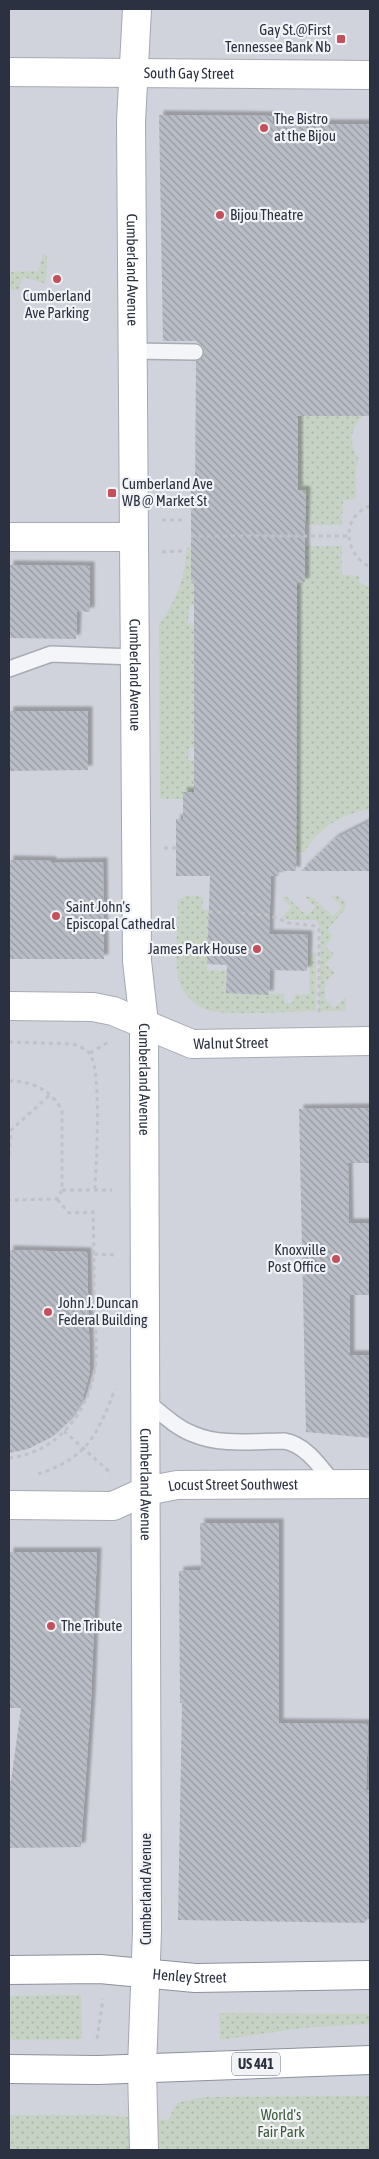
<svg xmlns="http://www.w3.org/2000/svg" width="379" height="2159" font-family="'Asap Condensed',sans-serif">
  <defs>
    <pattern id="grass-dots" width="8" height="8" patternUnits="userSpaceOnUse" patternTransform="scale(1.25)"><rect width="8" height="8" fill="#c6d2c3"/><path d="M2 2h.1M6 6h.1" fill="none" stroke="#aab5a9" stroke-width="1.8" stroke-linecap="round"/></pattern>
    <pattern id="building-back-hatch" width="6" height="6" patternUnits="userSpaceOnUse" patternTransform="scale(1.25)"><rect width="6" height="6" fill="#b9bdc6"/><path d="M-1 5l2 2M0 0l6 6M5-1l2 2" fill="none" stroke="#979aa2"/></pattern>
    <filter id="shadow"><feDropShadow dx="4.5" dy="-4.5" stdDeviation="1" flood-color="#0004"/></filter>
  </defs>
  <rect width="100%" height="100%" fill="#e2e4e9"/>
  <rect fill="#d0d3db" x="9" y="9" width="361" height="2141"/>
  <g fill="url(#grass-dots)">
    <path d="M43 254 47 256 46 281 44 283 23 277 19 290H9V275L11 272 38 271Z"/>
    <path d="M298 416H363C349 428 349 445 359 460L356 466V499L343 500 342 525H305L306 491H298Z"/>
    <path d="M305 546H342V575L359 576V582L370 588V809C343 813 318 828 305 852H296L297 583 305 582Z"/>
    <path d="M187 548H191V580L194 581V605L189 606 188 624 194 625V748H189L188 760 194 761V792H183V799H160L159 624C177 601 185 576 187 548Z"/>
    <path d="M185 896H199L203 899 202 909 209 910 207 970 227 971 226 993 285 994 284 1001 287 1004 293 1002 296 993 300 995 309 994 310 954 316 953V1011C291 1011 224 1017 204 1009 193 1004 182 993 179 981 174 963 178 920 178 900Z"/>
    <path d="M286 896 307 916 315 907 305 896 313 898 333 916 342 907 330 896H338L346 902V908L327 930 333 936 325 946 334 954 326 964 335 973 325 982V999L334 1008 346 997V1011H319L321 930 316 920H286L282 917 291 907 282 898Z"/>
    <path d="M81 1995 82 2039 9 2040V1996Z"/>
    <path d="M219 2013 370 2014V2024L302 2028 220 2040Z"/>
    <path d="M370 2096V2150H9V2115H101L168 2120 177 2103 204 2097Z"/>
  </g>
  <g fill="url(#building-back-hatch)" filter="url(#shadow)">
    <path d="M159 115 272 116 273 124H370V416H298V490L306 491 305 525V582L297 583 296 871H279V876H271L269 934 308 935 307 971 270 970 269 995 226 993 227 965 207 964 210 876H176V819H183V792H194V581L191 580V491H195L196 361 203 357 204 352 203 347 196 341H163Z"/>
    <path d="M9 565 90 566V612L77 611 76 639 9 638Z"/>
    <path d="M9 711H88V770L9 771Z"/>
    <path d="M370 821V871H301L334 839Z"/>
    <path d="M9 860 52 861V863L103 862 104 959H9Z"/>
    <path d="M370 1108V1163H348L349 1223H370V1295H350V1355H370V1438L306 1432 299 1109Z"/>
    <path d="M9 1250 87 1252 90 1372 82 1401 68 1422 52 1437 28 1449 9 1453Z"/>
    <path d="M200 1523H279V1723L368 1724 366 1790H370V1912L365 1923 178 1920 182 1703H180L179 1571 201 1570Z"/>
    <path d="M9 1552H97L91 1699 81 1847 9 1848V1782L11 1781 21 1708H9Z"/>
  </g>
  <g fill="none" stroke-linecap="round" stroke-linejoin="round">
    <g stroke="#a7abb3" stroke-width="18">
      <g id="lane">
        <path d="M132 351 195 352"/>
        <path d="M9 669 51 654 135 657"/>
        <path d="M146 1401C160 1412 175 1427 193 1434 220 1446 255 1441 284 1441 306 1444 322 1469 335 1485"/>
      </g>
    </g>
    <g stroke="#a7abb3" stroke-width="30">
      <g id="secondary">
        <path id="s1" d="M9 72 370 75"/>
        <path d="M9 537H134"/>
        <path id="s2" d="M9 1006 93 1007 113 1011 192 1044 370 1041"/>
        <path id="s3" d="M9 1505 113 1506 146 1491 177 1485 370 1484"/>
        <path d="M142 2068 144 2150"/>
      </g>
    </g>
    <g stroke="#a2a8b4" stroke-width="30">
      <g id="primary">
        <path id="s4" d="M137 9 131 121 137 961 144 1023 147 1931 142 2068"/>
      </g>
    </g>
    <g stroke="#8a919f" stroke-width="30">
      <g id="highway">
        <path id="s5" d="M9 1970 100 1969 195 1978 370 1975"/>
        <path d="M9 2069 98 2070 370 2060"/>
      </g>
    </g>
    <g stroke="#c0c2c8" stroke-width="3" stroke-dasharray="4 4" stroke-linecap="butt">
      <path d="M370 506C340 517 344 554 370 567"/>
      <path d="M162 520H183"/>
      <path d="M191 536H349"/>
      <path d="M162 552 182 551"/>
      <path d="M164 848H176"/>
      <path d="M209 912 269 915 289 923 316 926 319 930V1014"/>
      <path d="M9 1042 73 1044C79 1046 86 1049 90 1054 102 1070 96 1165 95 1190"/>
      <path d="M90 1053 110 1041"/>
      <path d="M9 1081C32 1081 52 1090 62 1111V1190L57 1199 9 1200"/>
      <path d="M9 1155 11 1130 51 1094"/>
      <path d="M62 1190H112"/>
      <path d="M94 1254 115 1255"/>
      <path d="M64 1431 112 1474"/>
      <path d="M9 1458C57 1452 87 1415 95 1369 98 1349 95 1325 94 1304 94 1274 94 1243 93 1212L69 1213 57 1199"/>
      <path d="M38 1474C87 1458 97 1436 115 1389"/>
      <path d="M97 2039 103 1999"/>
    </g>
    <use href="#lane" stroke="#f4f5f8" stroke-width="15"/>
    <use href="#secondary" stroke="#fff" stroke-width="28"/>
    <use href="#primary" stroke="#fff" stroke-width="28"/>
    <use href="#highway" stroke="#fff" stroke-width="28"/>
  </g>
  <g fill="#c5505b" stroke="#f1f3f7" stroke-width="2">
    <rect x="336" y="34" width="10" height="10" rx="2.5"/>
    <circle cx="264" cy="128" r="5"/>
    <circle cx="220" cy="215" r="5"/>
    <circle cx="57" cy="279" r="5"/>
    <rect x="107" y="488" width="10" height="10" rx="2.5"/>
    <circle cx="56" cy="916" r="5"/>
    <circle cx="257" cy="949" r="5"/>
    <circle cx="336" cy="1259" r="5"/>
    <circle cx="48" cy="1312" r="5"/>
    <circle cx="51" cy="1626" r="5"/>
  </g>
  <g text-anchor="middle" stroke-width="4.5" stroke-linejoin="round" paint-order="stroke">
    <rect fill="#f1f3f7" stroke="#666b77" stroke-width="1" x="232" y="2052.5" width="48" height="23" rx="4"/>
    <g font-size="14" font-weight="bold" fill="#2b3140">
      <text x="256" y="2069">US 441</text>
    </g>
    <g font-size="15" fill="#2b3140" stroke="#f1f3f7" text-anchor="start">
      <text x="331" y="35" text-anchor="end">Gay St.@First<tspan x="331" dy="17">Tennessee Bank Nb</tspan></text>
      <text x="274" y="124">The Bistro<tspan x="274" dy="17">at the Bijou</tspan></text>
      <text x="230" y="220">Bijou Theatre</text>
      <text x="57" y="301" text-anchor="middle">Cumberland<tspan x="57" dy="17">Ave Parking</tspan></text>
      <text x="122" y="489">Cumberland Ave<tspan x="122" dy="17">WB @ Market St</tspan></text>
      <text x="66" y="912">Saint John's<tspan x="66" dy="17">Episcopal Cathedral</tspan></text>
      <text x="247" y="954" text-anchor="end">James Park House</text>
      <text x="326" y="1255" text-anchor="end">Knoxville<tspan x="326" dy="17">Post Office</tspan></text>
      <text x="58" y="1308">John J. Duncan<tspan x="58" dy="17">Federal Building</tspan></text>
      <text x="61" y="1631">The Tribute</text>
    </g>
    <g font-size="15" fill="#2b3140" stroke="#f1f3f7">
      <text dy="5" stroke="none"><textPath href="#s1" startOffset="180">South Gay Street</textPath></text>
      <text dy="5" stroke="none"><textPath href="#s4" startOffset="261">Cumberland Avenue</textPath></text>
      <text dy="5" stroke="none"><textPath href="#s4" startOffset="666">Cumberland Avenue</textPath></text>
      <text dy="5" stroke="none"><textPath href="#s2" startOffset="229">Walnut Street</textPath></text>
      <text dy="5" stroke="none"><textPath href="#s4" startOffset="1071">Cumberland Avenue</textPath></text>
      <text dy="5" stroke="none"><textPath href="#s4" startOffset="1476">Cumberland Avenue</textPath></text>
      <text dy="5" stroke="none"><textPath href="#s3" startOffset="228">Locust Street Southwest</textPath></text>
      <text transform="translate(146 1889) rotate(-90)" y="5">Cumberland Avenue</text>
      <text dy="5" stroke="none"><textPath href="#s5" startOffset="181">Henley Street</textPath></text>
    </g>
    <g font-size="15" fill="#3e5a39" stroke="#f1f3f7">
      <text x="281" y="2120">World's<tspan x="281" dy="17">Fair Park</tspan></text>
    </g>
  </g>
  <rect width="379" height="2159" fill="none" stroke="#2b3140" stroke-width="20"/>
</svg>
